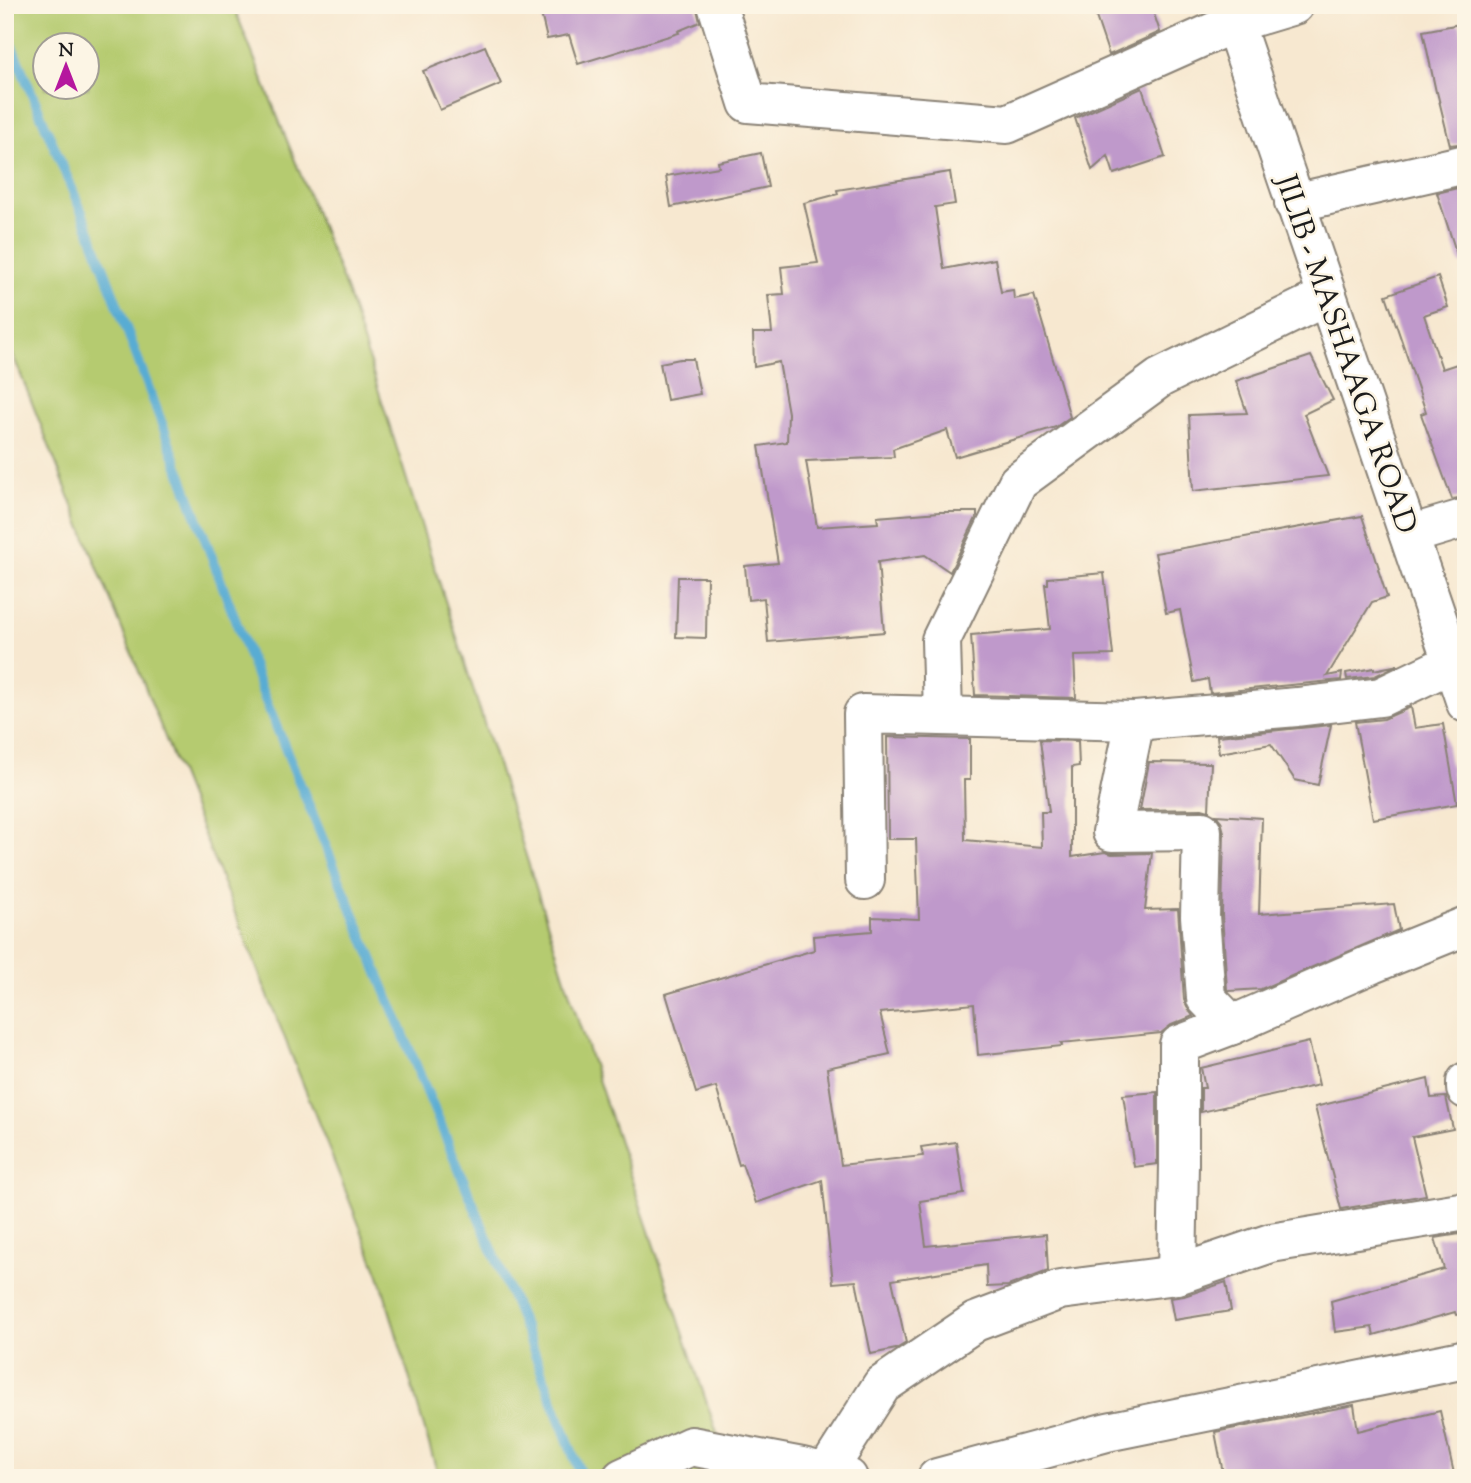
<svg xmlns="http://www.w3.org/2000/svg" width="1471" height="1483" font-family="'Sorts Mill Goudy',serif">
  <rect width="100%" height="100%" fill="#fcf5e5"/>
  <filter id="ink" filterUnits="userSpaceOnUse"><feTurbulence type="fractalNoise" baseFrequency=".0143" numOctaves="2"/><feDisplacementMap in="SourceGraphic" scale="14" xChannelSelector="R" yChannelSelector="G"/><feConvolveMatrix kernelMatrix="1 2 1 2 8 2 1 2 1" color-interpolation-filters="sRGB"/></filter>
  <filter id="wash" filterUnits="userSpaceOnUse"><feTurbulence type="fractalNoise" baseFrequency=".00686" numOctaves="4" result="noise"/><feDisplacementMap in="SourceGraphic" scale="28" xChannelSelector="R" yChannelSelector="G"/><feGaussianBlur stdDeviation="1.57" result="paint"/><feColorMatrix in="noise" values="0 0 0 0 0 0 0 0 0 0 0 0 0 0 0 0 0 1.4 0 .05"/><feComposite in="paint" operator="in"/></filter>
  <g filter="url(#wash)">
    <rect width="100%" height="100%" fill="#f7e8d0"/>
    <path fill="#b5cb6f" stroke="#687446" stroke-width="2" fill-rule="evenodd" d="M5 5H233L347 291 579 1023 732 1478H439L379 1275 5 335ZM46 46H88V88H46Z"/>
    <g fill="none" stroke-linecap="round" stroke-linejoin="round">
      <path stroke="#58acd3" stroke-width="10" d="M5 30 91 234 265 699 531 1344 582 1478"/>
    </g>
    <g id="blocks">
      <g fill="#bf99cb">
        <path d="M539 5H696L700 22 678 31 679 33 578 64 569 35 547 39Z"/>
        <path d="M1092 5H1151L1160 32 1109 55Z"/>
        <path d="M1460 24 1466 53V143L1450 145 1437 92H1436L1423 31Z"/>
        <path d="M485 46 501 84 440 110 423 71Z"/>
        <path d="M1142 88 1165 157 1114 174 1108 156 1092 170 1075 118Z"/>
        <path d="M761 153 768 187 671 207 666 176 719 167 718 162Z"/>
        <path d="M950 172 955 204 935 207 944 269 995 259 1001 292 1013 290 1014 299 1034 295 1070 417 1056 427 955 457 947 430 893 449 894 457 806 461 817 527 878 523 877 517 940 512H977V516L950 572 925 555 878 562 884 632 768 642 764 598 748 600 745 566 778 563 759 446 787 442 788 413 779 362 754 367 753 333H772L768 295 784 294 781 267 818 263 804 203 838 194 837 190Z"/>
        <path d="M1466 186V263L1460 264 1437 193Z"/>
        <path d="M1438 277 1448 307 1424 315 1442 369 1466 361V497L1452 499 1421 414 1426 412 1386 295Z"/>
        <path d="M1311 356 1333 400 1304 414 1328 476 1193 491 1189 415 1247 413 1236 381Z"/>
        <path d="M680 359H693L700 394 667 400 660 363Z"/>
        <path d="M1362 516 1379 568 1378 569 1387 597 1372 602 1327 676 1342 673 1341 680 1210 693 1208 679 1194 682 1180 610 1166 613 1155 553Z"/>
        <path d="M1104 573 1113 655 1074 656 1076 698 975 695 971 635 1050 629 1045 584H1048V578Z"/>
        <path d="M678 577H707L706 638 676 637Z"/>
        <path d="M1398 665 1375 676 1347 679 1346 673 1374 668V670Z"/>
        <path d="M1411 707 1415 728 1443 724 1457 804 1373 819 1355 722 1384 719Z"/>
        <path d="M1331 725 1318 785 1295 780 1271 744 1219 753 1217 736Z"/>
        <path d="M887 737 970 739V780H964L965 840 1042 847 1041 812H1049L1040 740 1078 741 1079 766 1072 767V857L1105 852 1112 854 1152 853 1145 910 1178 909 1184 1000 1190 1012 1193 1016 1171 1025 1161 1033 1061 1043 1062 1046 978 1055 974 1004 880 1013 890 1054 827 1068 841 1165 923 1156 921 1147 956 1142 964 1194 920 1201 926 1246 1046 1234 1048 1271 1008 1286 987 1287 986 1265 892 1280 906 1343 896 1349 871 1354 856 1281 833 1283 822 1180 756 1203 742 1164 739 1165 716 1087 696 1093 666 994 814 950 813 936 872 931V917L919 919 916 839H888Z"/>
        <path d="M1149 762 1211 763 1209 811 1202 809 1140 810Z"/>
        <path d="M1216 815 1262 818 1259 914 1394 904 1399 930 1261 989 1229 991 1227 989 1222 915 1224 832 1221 821Z"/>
        <path d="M1309 1042 1319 1085 1201 1112V1088H1205L1201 1068Z"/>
        <path d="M1428 1079 1431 1098 1446 1097 1453 1129 1412 1137 1426 1195 1341 1209 1315 1107Z"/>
        <path d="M1157 1092V1164L1134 1167 1123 1095Z"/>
        <path d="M1466 1233V1314L1456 1315 1455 1312 1374 1335 1372 1327 1335 1332 1331 1301 1444 1269 1435 1238Z"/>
        <path d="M1226 1282 1231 1311 1174 1320 1170 1298 1184 1296Z"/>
        <path d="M1354 1405 1358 1431 1440 1411 1455 1478H1224L1215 1432Z"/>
      </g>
    </g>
  </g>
  <g filter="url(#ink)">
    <use href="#blocks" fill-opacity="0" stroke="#8a8276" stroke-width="2"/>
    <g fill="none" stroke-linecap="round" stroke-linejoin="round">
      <g stroke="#8a8276" stroke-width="42">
        <g id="minor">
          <path d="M717 5 748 103 1007 124 1234 23 1294 5"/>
          <path d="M1294 203 1466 164"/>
          <path d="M1409 535 1466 518"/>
          <path d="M943 716 941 640 1018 482 1160 378 1327 296"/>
          <path d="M1135 721 1112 832 1202 831 1200 916 1206 998 1232 1025 1179 1045V1164L1177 1275"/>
          <path d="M865 880 863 714 1135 721 1297 707 1381 697 1452 663"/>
          <path d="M1232 1025 1372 964 1466 926"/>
          <path d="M1466 1082V1089"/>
          <path d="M622 1478 691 1446 802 1467 848 1478"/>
          <path d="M826 1478V1473L882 1385 975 1322 1060 1290 1177 1275 1271 1243 1466 1211"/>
          <path d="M937 1478 1107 1432 1466 1359"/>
        </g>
      </g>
      <g stroke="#8a8276" stroke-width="42">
        <path id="major" d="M1228 5 1466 703"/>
      </g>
      <use href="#minor" stroke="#fff" stroke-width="38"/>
      <use href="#major" stroke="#fff" stroke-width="38"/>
    </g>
  </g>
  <g text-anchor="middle" stroke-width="5" stroke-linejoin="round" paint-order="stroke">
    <g font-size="30" fill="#1c1c1c" stroke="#fcf5e5">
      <text transform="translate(1347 354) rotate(71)" y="10">JILIB - MASHAAGA ROAD</text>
    </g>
  </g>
  <rect width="1471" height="1483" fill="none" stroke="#fcf5e5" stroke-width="28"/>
  <g transform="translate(66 66)"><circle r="33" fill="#fcf5e5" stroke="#a29e95" stroke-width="2"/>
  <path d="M0-5L12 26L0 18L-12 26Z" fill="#b5179e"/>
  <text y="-10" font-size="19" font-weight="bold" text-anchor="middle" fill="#1c1c1c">N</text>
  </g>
</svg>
